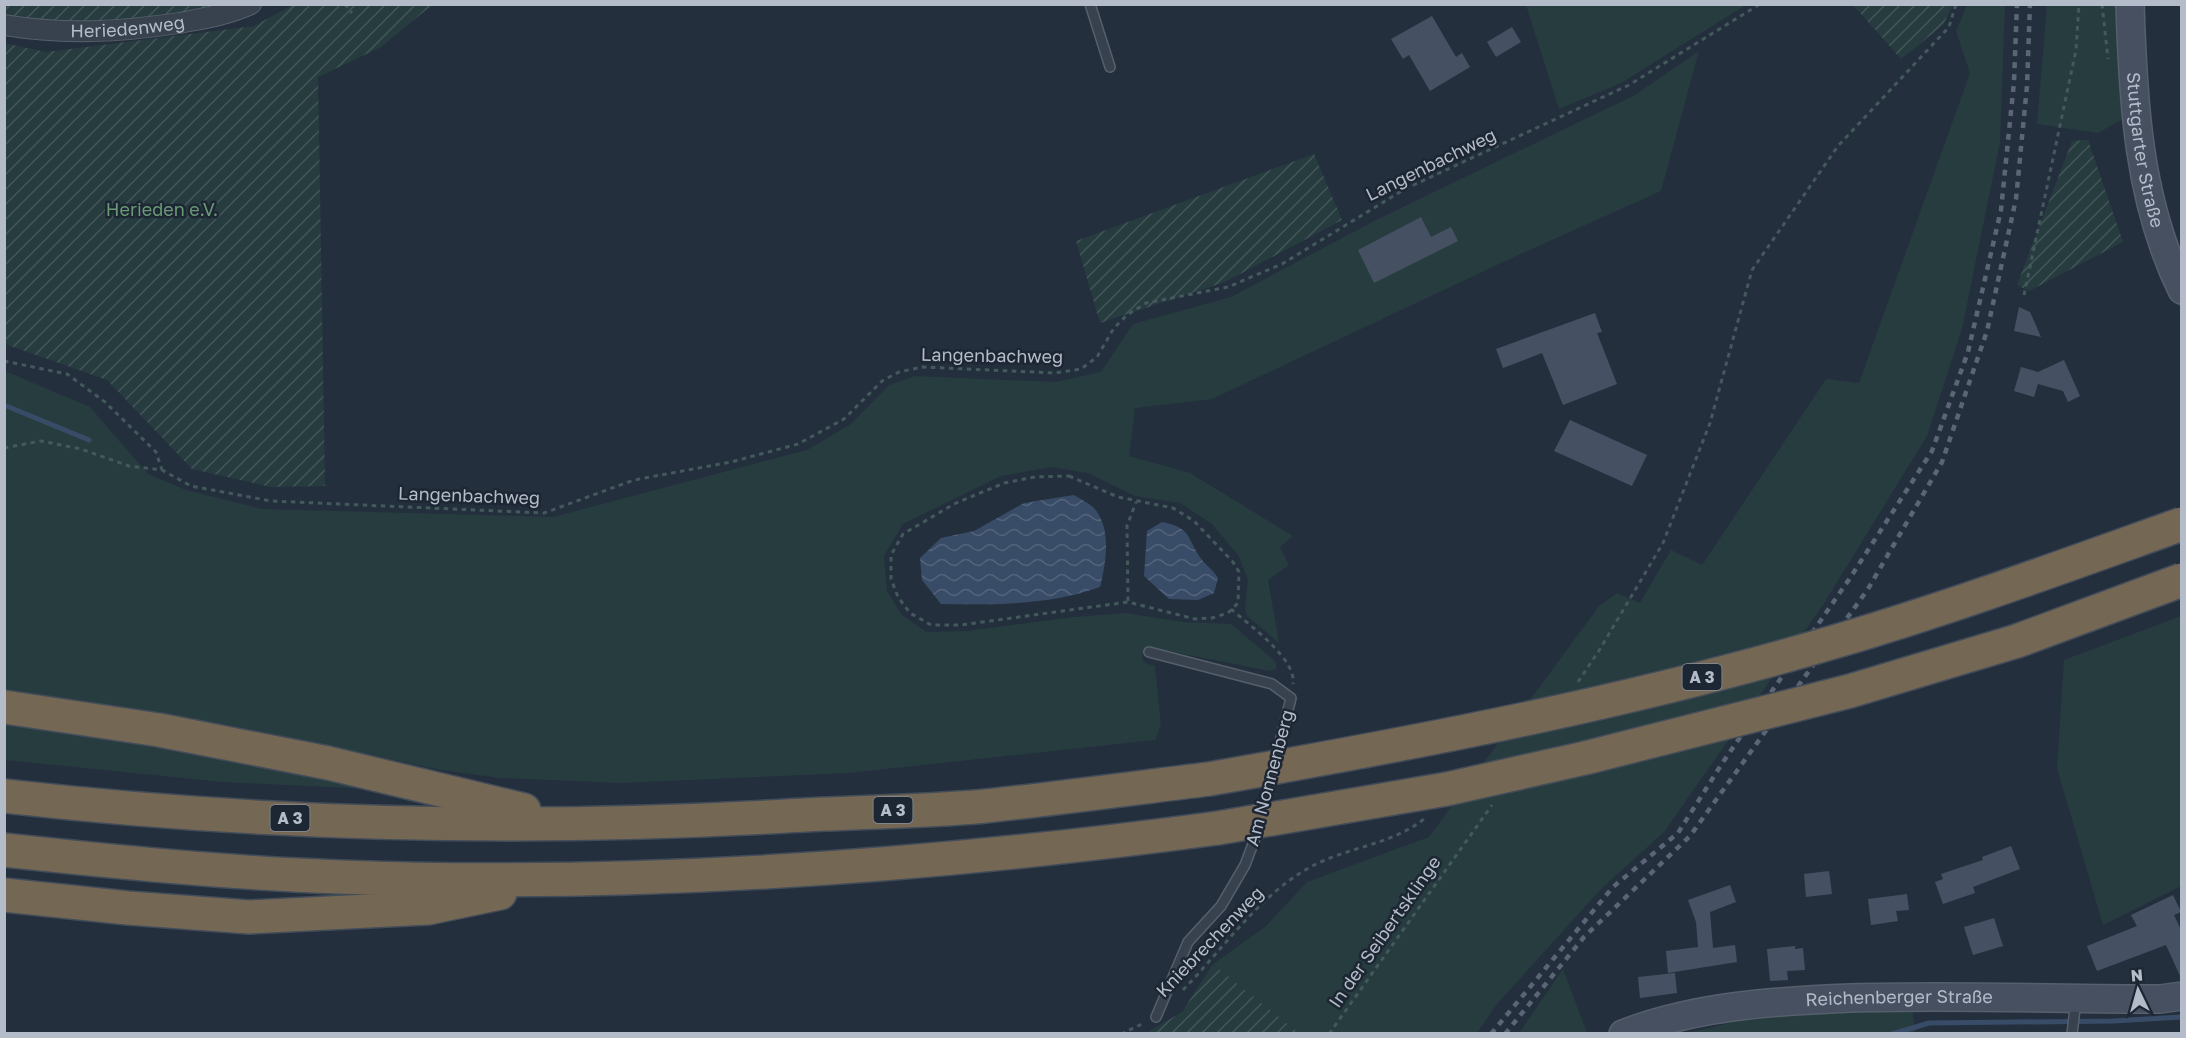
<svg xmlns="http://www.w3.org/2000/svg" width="2186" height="1038" font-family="'Golos Text',sans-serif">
  <defs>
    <pattern id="garden-furrows" width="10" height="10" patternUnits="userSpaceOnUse" patternTransform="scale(1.5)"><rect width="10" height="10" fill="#263c3f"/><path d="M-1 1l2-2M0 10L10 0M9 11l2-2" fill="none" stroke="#435659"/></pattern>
    <pattern id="water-waves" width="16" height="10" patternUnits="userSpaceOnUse" patternTransform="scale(1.5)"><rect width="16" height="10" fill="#394c67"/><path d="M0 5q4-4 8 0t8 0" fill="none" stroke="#53647b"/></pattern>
  </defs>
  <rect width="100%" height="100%" fill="#242f3e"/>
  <g fill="#263c3f">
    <path d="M1526 5V4L1746 5 1621 83 1559 109Z"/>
    <path d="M1967 5H2005L2000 142 1962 329 1927 436 1823 605 1664 832 1601 889 1497 1004 1477 1033H1299L1213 964 1266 926 1307 882 1429 837 1599 606 1617 593 1640 603 1671 550 1702 565 1826 379 1859 383 1970 73 1956 31Z"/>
    <path d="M2047 5H2121L2126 117 2098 133 2037 124Z"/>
    <path d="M1699 51 1661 191 1516 256 1212 399 1135 408 1129 456 1190 473 1293 536 1280 547 1289 565 1268 580 1279 643 1247 616 1245 609 1248 580 1238 555 1212 524 1180 503 1135 496 1088 473 1052 467 1001 476 903 524 884 556 887 591 901 614 926 632 967 631 1074 617 1126 613 1183 622 1231 624 1276 662V669L1270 671 1148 647 1144 651 1142 658 1145 663 1155 666 1161 724 1155 740 848 773 621 783 500 778 441 770 225 724 5 691V371L90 407 148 474 186 490 262 509 553 517 807 450 851 424 889 385 915 376 1056 382 1101 372 1133 324 1231 297 1376 220 1635 95Z"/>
    <path d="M2181 616V886L2103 925 2057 768 2064 660Z"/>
    <path d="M4 724 155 745 373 789 222 782 5 760Z"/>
    <path d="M1563 969 1587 1033H1519Z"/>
    <path d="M1912 1004 1915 1033 1682 1034 1774 1013Z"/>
  </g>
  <g fill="url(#garden-furrows)">
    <path d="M294 4 432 5 381 47 318 77 325 486 271 487 192 469 107 380 5 344 4 43 46 52 254 26Z"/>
    <path d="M4 5H225L125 23 56 24 5 15Z"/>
    <path d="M1853 5H1953L1943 25 1901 59Z"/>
    <path d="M2088 140 2123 242 2029 291 2017 285 2072 141Z"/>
    <path d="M1314 154 1342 220 1225 282 1100 323 1076 241Z"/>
    <path d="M1213 964 1299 1033H1146L1182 1012Z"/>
  </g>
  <g fill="url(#water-waves)">
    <path d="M1074 495C1080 499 1089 503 1094 508 1112 528 1106 563 1100 587 1051 605 993 605 941 604L922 580 920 558 941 538 974 531 1024 503Z"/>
    <path d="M1162 522C1194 528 1186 540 1202 560 1207 566 1213 570 1218 578L1214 593 1198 600 1169 599 1144 576 1147 531Z"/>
  </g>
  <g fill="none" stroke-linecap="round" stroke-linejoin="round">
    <g stroke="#394c67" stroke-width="5">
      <path d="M4 405 89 440"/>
      <path d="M1892 1034 1929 1023 2113 1021 2182 1017"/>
    </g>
  </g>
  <g fill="#455162">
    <path d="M1432 16 1456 57 1462 53 1470 67 1430 91 1409 55 1403 59 1391 39Z"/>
    <path d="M1512 27 1521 42 1496 57 1487 42Z"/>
    <path d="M1421 217 1431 237 1451 227 1458 241 1374 283 1358 250Z"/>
    <path d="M2019 307 2030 312 2041 337 2014 331Z"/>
    <path d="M1595 313 1602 332 1597 333 1617 384 1563 405 1542 353 1503 368 1496 349Z"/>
    <path d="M2064 360 2080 396 2068 402 2063 391 2038 384 2034 397 2014 391 2021 367 2038 372Z"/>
    <path d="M1570 420 1647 455 1632 486 1554 451Z"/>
    <path d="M2011 846 2020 869 1973 887 1975 893 1943 904 1935 882 1943 879 1941 874 1983 860 1982 857Z"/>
    <path d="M1829 871 1832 894 1806 897 1804 874Z"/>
    <path d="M1730 885 1736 902 1710 912 1713 948 1735 945 1737 962 1668 973 1666 951 1698 947 1696 922 1688 900Z"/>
    <path d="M1907 894 1909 910 1896 911 1898 921 1871 925 1868 899Z"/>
    <path d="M2173 895 2181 912 2174 915 2181 930V978L2166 945 2097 971 2087 946 2137 926 2131 915Z"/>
    <path d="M1994 918 2003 946 1973 955 1964 927Z"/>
    <path d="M1795 946V949L1803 948 1805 970 1787 971 1788 980 1770 981 1767 949Z"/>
    <path d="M1675 973 1677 993 1640 998 1638 977Z"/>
  </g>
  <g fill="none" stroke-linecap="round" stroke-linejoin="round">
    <g stroke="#565f6c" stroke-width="12">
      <g id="service">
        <path d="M1090 4 1110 67"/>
        <path d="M1149 652 1272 684 1291 698 1275 762"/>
        <path d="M1262 814 1272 775"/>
        <path d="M1156 1017 1188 942 1221 906 1245 865 1259 828"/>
        <path d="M2072 1034 2076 1000"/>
      </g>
    </g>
    <g stroke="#565f6c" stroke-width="22">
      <g id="minor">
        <path id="s1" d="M4 25C64 35 120 32 179 23 205 18 227 15 251 4"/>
      </g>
    </g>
    <g stroke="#565f6c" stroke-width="30">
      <g id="secondary">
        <path id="s2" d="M2130 4C2133 102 2138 200 2182 290"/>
        <path id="s3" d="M1623 1034C1694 1006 1775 1001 1851 998 1954 995 2057 999 2160 999L2182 996"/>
      </g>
    </g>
    <g stroke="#434c59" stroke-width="36">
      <g id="motorway">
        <path d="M4 707 159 730 328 763 524 810"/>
        <path d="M4 796C263 825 526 831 786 816 853 812 920 812 986 806 1061 798 1135 788 1209 779"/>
        <path d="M4 850C116 862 228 873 340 877 633 888 927 867 1218 828"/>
        <path d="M4 895 128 908 249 917 428 908 500 893"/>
      </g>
    </g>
    <g stroke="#44595c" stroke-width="3" stroke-dasharray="4.5 4.5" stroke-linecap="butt">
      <path d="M345 4 352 13"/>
      <path d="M2102 4 2108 59"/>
      <path d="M2024 295 2076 50 2079 4"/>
      <path d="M4 361 67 374 105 402 156 452 162 470"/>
      <path d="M4 448 41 441 81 449 129 466 162 470 191 486 271 501 544 513 634 480 731 462 798 444 844 419 882 381 899 372 922 367 1055 373 1081 369 1097 357 1114 328 1127 315 1146 303 1228 287 1282 264 1405 189 1629 85 1760 4"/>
      <path d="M1069 476 1118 497 1173 508 1194 521 1233 562 1239 572 1238 603 1228 613 1212 618 1195 619 1128 602 961 625H931L910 613 898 597 891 579V555L903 534 954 504 1004 483 1035 477Z"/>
      <path d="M1128 601 1127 526 1136 502"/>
      <path d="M1231 609C1249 625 1297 659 1293 684"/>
      <path d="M1578 682 1600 649 1663 543 1710 423 1752 270 1838 146 1949 27 1956 4"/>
      <path d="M1183 990C1222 950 1258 897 1307 869 1344 847 1390 846 1424 819"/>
      <path d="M1121 1034 1144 1023"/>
      <path d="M1329 1034 1492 805"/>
    </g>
    <use href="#service" stroke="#38414e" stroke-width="9"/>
    <use href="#minor" stroke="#38414e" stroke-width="20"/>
    <use href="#secondary" stroke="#465061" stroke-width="27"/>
    <use href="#motorway" stroke="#746855" stroke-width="33"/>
    <g stroke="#5a6575" stroke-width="4.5" stroke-dasharray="6 6" stroke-linecap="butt">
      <path d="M1491 1034 1613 887 1678 833 1723 762 1850 578 1932 451 1968 352 2001 210 2014 82 2017 4"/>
      <path d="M1505 1034 1584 937 1690 836 1868 589 1942 462 1987 331 2016 199 2027 86 2030 4"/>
    </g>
    <g stroke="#434c59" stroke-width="36" stroke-linecap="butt">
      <g id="motorway-bridge">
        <path d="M1209 779C1421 742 1631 702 1837 641 1953 607 2067 565 2182 524"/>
        <path d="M1218 828 1447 789 1585 758 1850 691 2017 641 2182 580"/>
      </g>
    </g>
    <use href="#motorway-bridge" stroke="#746855" stroke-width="33"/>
  </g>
  <g text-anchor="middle" stroke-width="5" stroke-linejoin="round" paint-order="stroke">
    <g fill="#1d2633" stroke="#878f9c" stroke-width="1.5">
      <rect x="1682.5" y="664" width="39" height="26" rx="4.5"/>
      <rect x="873.5" y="797" width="39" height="26" rx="4.5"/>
      <rect x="270.5" y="805" width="39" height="26" rx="4.5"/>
    </g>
    <g font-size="16" font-weight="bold" fill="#b4bcc9">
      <text x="1702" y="683">A 3</text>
      <text x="893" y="816">A 3</text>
      <text x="290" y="824">A 3</text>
    </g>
    <g font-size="18" fill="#b4bcc9" stroke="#1d2633">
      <text dy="6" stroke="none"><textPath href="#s1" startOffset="124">Heriedenweg</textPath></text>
      <text dy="6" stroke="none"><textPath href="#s2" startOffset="147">Stuttgarter Straße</textPath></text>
      <text transform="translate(1431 165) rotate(-26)" y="6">Langenbachweg</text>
      <text transform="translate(992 356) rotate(1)" y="6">Langenbachweg</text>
      <text transform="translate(469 496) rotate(2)" y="6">Langenbachweg</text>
      <text transform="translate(1270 778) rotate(-75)" y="6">Am Nonnenberg</text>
      <text transform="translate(1385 932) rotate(-55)" y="6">In der Seibertsklinge</text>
      <text transform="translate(1210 942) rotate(-46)" y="6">Kniebrechenweg</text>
      <text dy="6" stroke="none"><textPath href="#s3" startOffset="280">Reichenberger Straße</textPath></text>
    </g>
    <g font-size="18" fill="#6b9a76" stroke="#1d2633">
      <text x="162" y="216">Herieden e.V.</text>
    </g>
  </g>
  <rect width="2186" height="1038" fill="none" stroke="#b4bcc9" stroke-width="12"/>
  <g transform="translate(2138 990) rotate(355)" stroke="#1d2633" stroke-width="4.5" paint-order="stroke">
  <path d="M0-4.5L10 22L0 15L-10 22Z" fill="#b4bcc9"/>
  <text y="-9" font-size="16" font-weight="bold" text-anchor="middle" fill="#b4bcc9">N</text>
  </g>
</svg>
